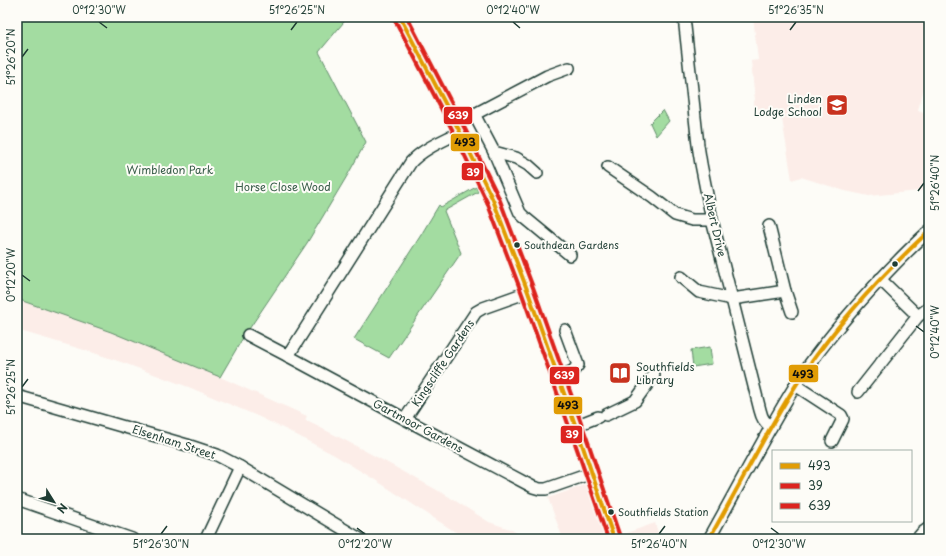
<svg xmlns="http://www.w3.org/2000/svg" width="946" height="556" font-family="'Playpen Sans',sans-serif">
  <rect width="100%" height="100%" fill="#fdfcf7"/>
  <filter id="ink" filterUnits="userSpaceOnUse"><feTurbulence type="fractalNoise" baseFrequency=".025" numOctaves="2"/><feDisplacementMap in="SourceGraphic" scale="8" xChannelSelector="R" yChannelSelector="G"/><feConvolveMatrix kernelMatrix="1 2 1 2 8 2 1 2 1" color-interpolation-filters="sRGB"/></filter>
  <g filter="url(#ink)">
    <g fill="#fcede8">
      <path d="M753 17H929V72L918 110 929 114V190L869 196 845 191 801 177 792 180 781 113 754 108V101L755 100 751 61 758 60Z"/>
      <path d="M17 299 111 332 139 343 220 377 307 416 305 420 337 436 386 462 446 495 489 522 510 529 527 539H466L380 483 336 456 287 430 255 415 191 388 124 363 91 352 17 330Z"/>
      <path d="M588 484 607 537 624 534 655 523 660 539H563L548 498Z"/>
    </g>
    <g fill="#a3dca1" stroke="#618c6a">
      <path d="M17 17H348L319 52 366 142 347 176 307 243 241 341 220 377 111 332 17 299Z"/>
      <path d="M663 110 669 121 656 136 650 123Z"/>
      <path d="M476 187 478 192 444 211 461 253 389 358 354 339 421 235 439 205 441 207Z"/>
      <path d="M710 347 712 364 693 367 691 350Z"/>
    </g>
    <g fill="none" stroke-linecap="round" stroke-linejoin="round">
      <g stroke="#1f3d34" stroke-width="14">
        <g id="minor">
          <path d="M400 17 460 132 493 200 528 292 583 447 614 539"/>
          <path d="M684 17 698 145 701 164 712 220 760 410C762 418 764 422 771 427"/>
          <path d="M474 114 494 152 520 213 524 217 570 255"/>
          <path d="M456 124 547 76 569 68"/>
          <path d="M494 152 516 158 528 165 537 173"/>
          <path d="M608 167 652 197 675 215 692 220H712"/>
          <path d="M681 277 699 292 732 299 785 291 769 226"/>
          <path d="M880 279 918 316"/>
          <path d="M785 291 792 312"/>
          <path d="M248 335 288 356 405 419 533 487 540 489H546L592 473"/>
          <path d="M288 356 411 162C424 148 443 141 460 132"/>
          <path d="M558 377 573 371 578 365 565 330"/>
          <path d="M795 385 841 415 843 419 832 441"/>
          <path d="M858 392 918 316 929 308"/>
          <path d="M17 396 187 445 217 455 240 467 360 539"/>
          <path d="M606 415 635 401 654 375"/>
          <path d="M405 419 476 312 483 308 528 292"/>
          <path d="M575 426 598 417"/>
          <path d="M17 499 132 539"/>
          <path d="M206 539 240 467"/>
          <path d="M709 539C738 488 764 436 795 386 808 364 824 345 840 325 868 292 897 260 929 231"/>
          <path d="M917 539 922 533 929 528"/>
        </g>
      </g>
      <use href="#minor" stroke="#fdfcf7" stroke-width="11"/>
      <g stroke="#fdfcf7" stroke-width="7">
        <g id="bus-1">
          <path d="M400 17 460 132 493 200 528 292 583 447 614 539"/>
          <path d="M709 539C729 504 748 468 768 432 780 411 792 390 806 370 841 319 884 273 929 231"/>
        </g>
      </g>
      <g stroke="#fdfcf7" stroke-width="7">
        <path id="bus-2" d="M395 20 455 135 487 202 522 294 577 449 608 539"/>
      </g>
      <g stroke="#fdfcf7" stroke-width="7">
        <path id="bus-3" d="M407 17 465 129 499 198 534 290 589 445 620 537"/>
      </g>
      <use href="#bus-1" stroke="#e19c05" stroke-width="4"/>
      <use href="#bus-2" stroke="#dc241f" stroke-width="4"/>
      <use href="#bus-3" stroke="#dc241f" stroke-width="4"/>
    </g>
  </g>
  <path fill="none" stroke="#1f3d34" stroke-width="1.5" d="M99 22 107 28M513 22 520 28M291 30 297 22M790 30 796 22M22 57 28 49M918 191 924 183M22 275 30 281M916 326 924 332M22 387 28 379M357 528 365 534M771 528 779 534M161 534 167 526M659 534 665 526"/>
  <defs>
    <g id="school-square" transform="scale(1.15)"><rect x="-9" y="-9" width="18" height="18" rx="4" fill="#c8321e" stroke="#fdfcf7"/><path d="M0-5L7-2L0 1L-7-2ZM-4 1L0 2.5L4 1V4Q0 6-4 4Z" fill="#fff"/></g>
    <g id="library-square" transform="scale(1.15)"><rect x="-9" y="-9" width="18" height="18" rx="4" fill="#c8321e" stroke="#fdfcf7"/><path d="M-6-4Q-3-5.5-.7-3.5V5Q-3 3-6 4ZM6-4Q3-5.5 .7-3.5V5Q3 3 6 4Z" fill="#fff"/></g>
  </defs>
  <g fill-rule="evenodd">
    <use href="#school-square" x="837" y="105"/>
    <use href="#library-square" x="620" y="373"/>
  </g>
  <g fill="#1f3d34" stroke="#fdfcf7" stroke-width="1.5">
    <circle cx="517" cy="245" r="3.5"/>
    <circle cx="895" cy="264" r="3.5"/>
    <circle cx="611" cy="512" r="3.5"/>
  </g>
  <g text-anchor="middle" stroke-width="4" stroke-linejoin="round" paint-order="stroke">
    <g font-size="10" fill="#1f3d34" stroke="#fdfcf7" text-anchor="start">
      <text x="524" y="249">Southdean Gardens</text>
      <text x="618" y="516">Southfields Station</text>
    </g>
    <g font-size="11" fill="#1f3d34" stroke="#fdfcf7" text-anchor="end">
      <text x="822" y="103">Linden<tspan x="822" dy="13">Lodge School</tspan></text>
      <text x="636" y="371" text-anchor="start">Southfields<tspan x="636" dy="13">Library</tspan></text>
    </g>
    <g font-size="11" fill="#395d4a" stroke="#fdfcf7">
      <text x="170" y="174">Wimbledon Park</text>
      <text x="283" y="191">Horse Close Wood</text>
    </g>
    <g font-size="11" fill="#1f3d34" stroke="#fdfcf7">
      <text transform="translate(715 225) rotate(77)" y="4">Albert Drive</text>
      <text transform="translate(443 363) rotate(-56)" y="4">Kingscliffe Gardens</text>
      <text transform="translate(418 426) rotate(28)" y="4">Gartmoor Gardens</text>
      <text transform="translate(174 442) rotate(18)" y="4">Elsenham Street</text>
    </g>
  </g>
  <g stroke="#fdfcf7" stroke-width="1.5">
    <rect x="443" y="106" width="30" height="19" rx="4" fill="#dc241f"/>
    <rect x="450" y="133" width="30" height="19" rx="4" fill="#e19c05"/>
    <rect x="461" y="162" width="23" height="19" rx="4" fill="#dc241f"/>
    <rect x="788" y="364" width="31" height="19" rx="4" fill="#e19c05"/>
    <rect x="549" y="366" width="31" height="19" rx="4" fill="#dc241f"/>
    <rect x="553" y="396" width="30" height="19" rx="4" fill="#e19c05"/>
    <rect x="560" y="425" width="23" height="19" rx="4" fill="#dc241f"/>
  </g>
  <g font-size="11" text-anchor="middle" font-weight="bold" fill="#fff">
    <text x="458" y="119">639</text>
    <text x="473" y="176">39</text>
    <text x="564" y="379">639</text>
    <text x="572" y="438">39</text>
  </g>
  <g font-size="11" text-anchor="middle" font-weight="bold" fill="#111">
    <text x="465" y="146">493</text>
    <text x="803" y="378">493</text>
    <text x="568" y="409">493</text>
  </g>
  <rect width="946" height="556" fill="none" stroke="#fdfcf7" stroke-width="44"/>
  <rect x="772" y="450" width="140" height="72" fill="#fdfcf7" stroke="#a4b0a9"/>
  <rect x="780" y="463" width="20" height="6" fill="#e19c05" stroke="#a4b0a9"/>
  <text x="808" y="470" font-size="12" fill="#1f3d34">493</text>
  <rect x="780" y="483" width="20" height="6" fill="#dc241f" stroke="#a4b0a9"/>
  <text x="808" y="490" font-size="12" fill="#1f3d34">39</text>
  <rect x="780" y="503" width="20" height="6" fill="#dc241f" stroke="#a4b0a9"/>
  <text x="808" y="510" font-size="12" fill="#1f3d34">639</text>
  <g transform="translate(54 502) rotate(127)" stroke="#fdfcf7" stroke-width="3" paint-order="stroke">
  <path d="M0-3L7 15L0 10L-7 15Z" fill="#1f3d34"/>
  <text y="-6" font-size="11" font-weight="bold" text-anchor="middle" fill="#1f3d34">N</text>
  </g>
  <rect x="22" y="22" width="902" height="512" fill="none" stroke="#1f3d34" stroke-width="1.5"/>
  <g font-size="10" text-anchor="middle" fill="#1f3d34">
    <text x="99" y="14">0°12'30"W</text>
    <text x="297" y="14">51°26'25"N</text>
    <text x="513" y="14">0°12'40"W</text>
    <text x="796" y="14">51°26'35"N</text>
    <text transform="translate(11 57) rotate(-90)" y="4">51°26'20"N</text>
    <text transform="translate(935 183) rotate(-90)" y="4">51°26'40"N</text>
    <text transform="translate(11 275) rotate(-90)" y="4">0°12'20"W</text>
    <text transform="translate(935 332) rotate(-90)" y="4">0°12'40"W</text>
    <text transform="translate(11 387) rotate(-90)" y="4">51°26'25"N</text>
    <text x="161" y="548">51°26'30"N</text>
    <text x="365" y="548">0°12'20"W</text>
    <text x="659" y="548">51°26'40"N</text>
    <text x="779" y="548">0°12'30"W</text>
  </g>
</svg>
